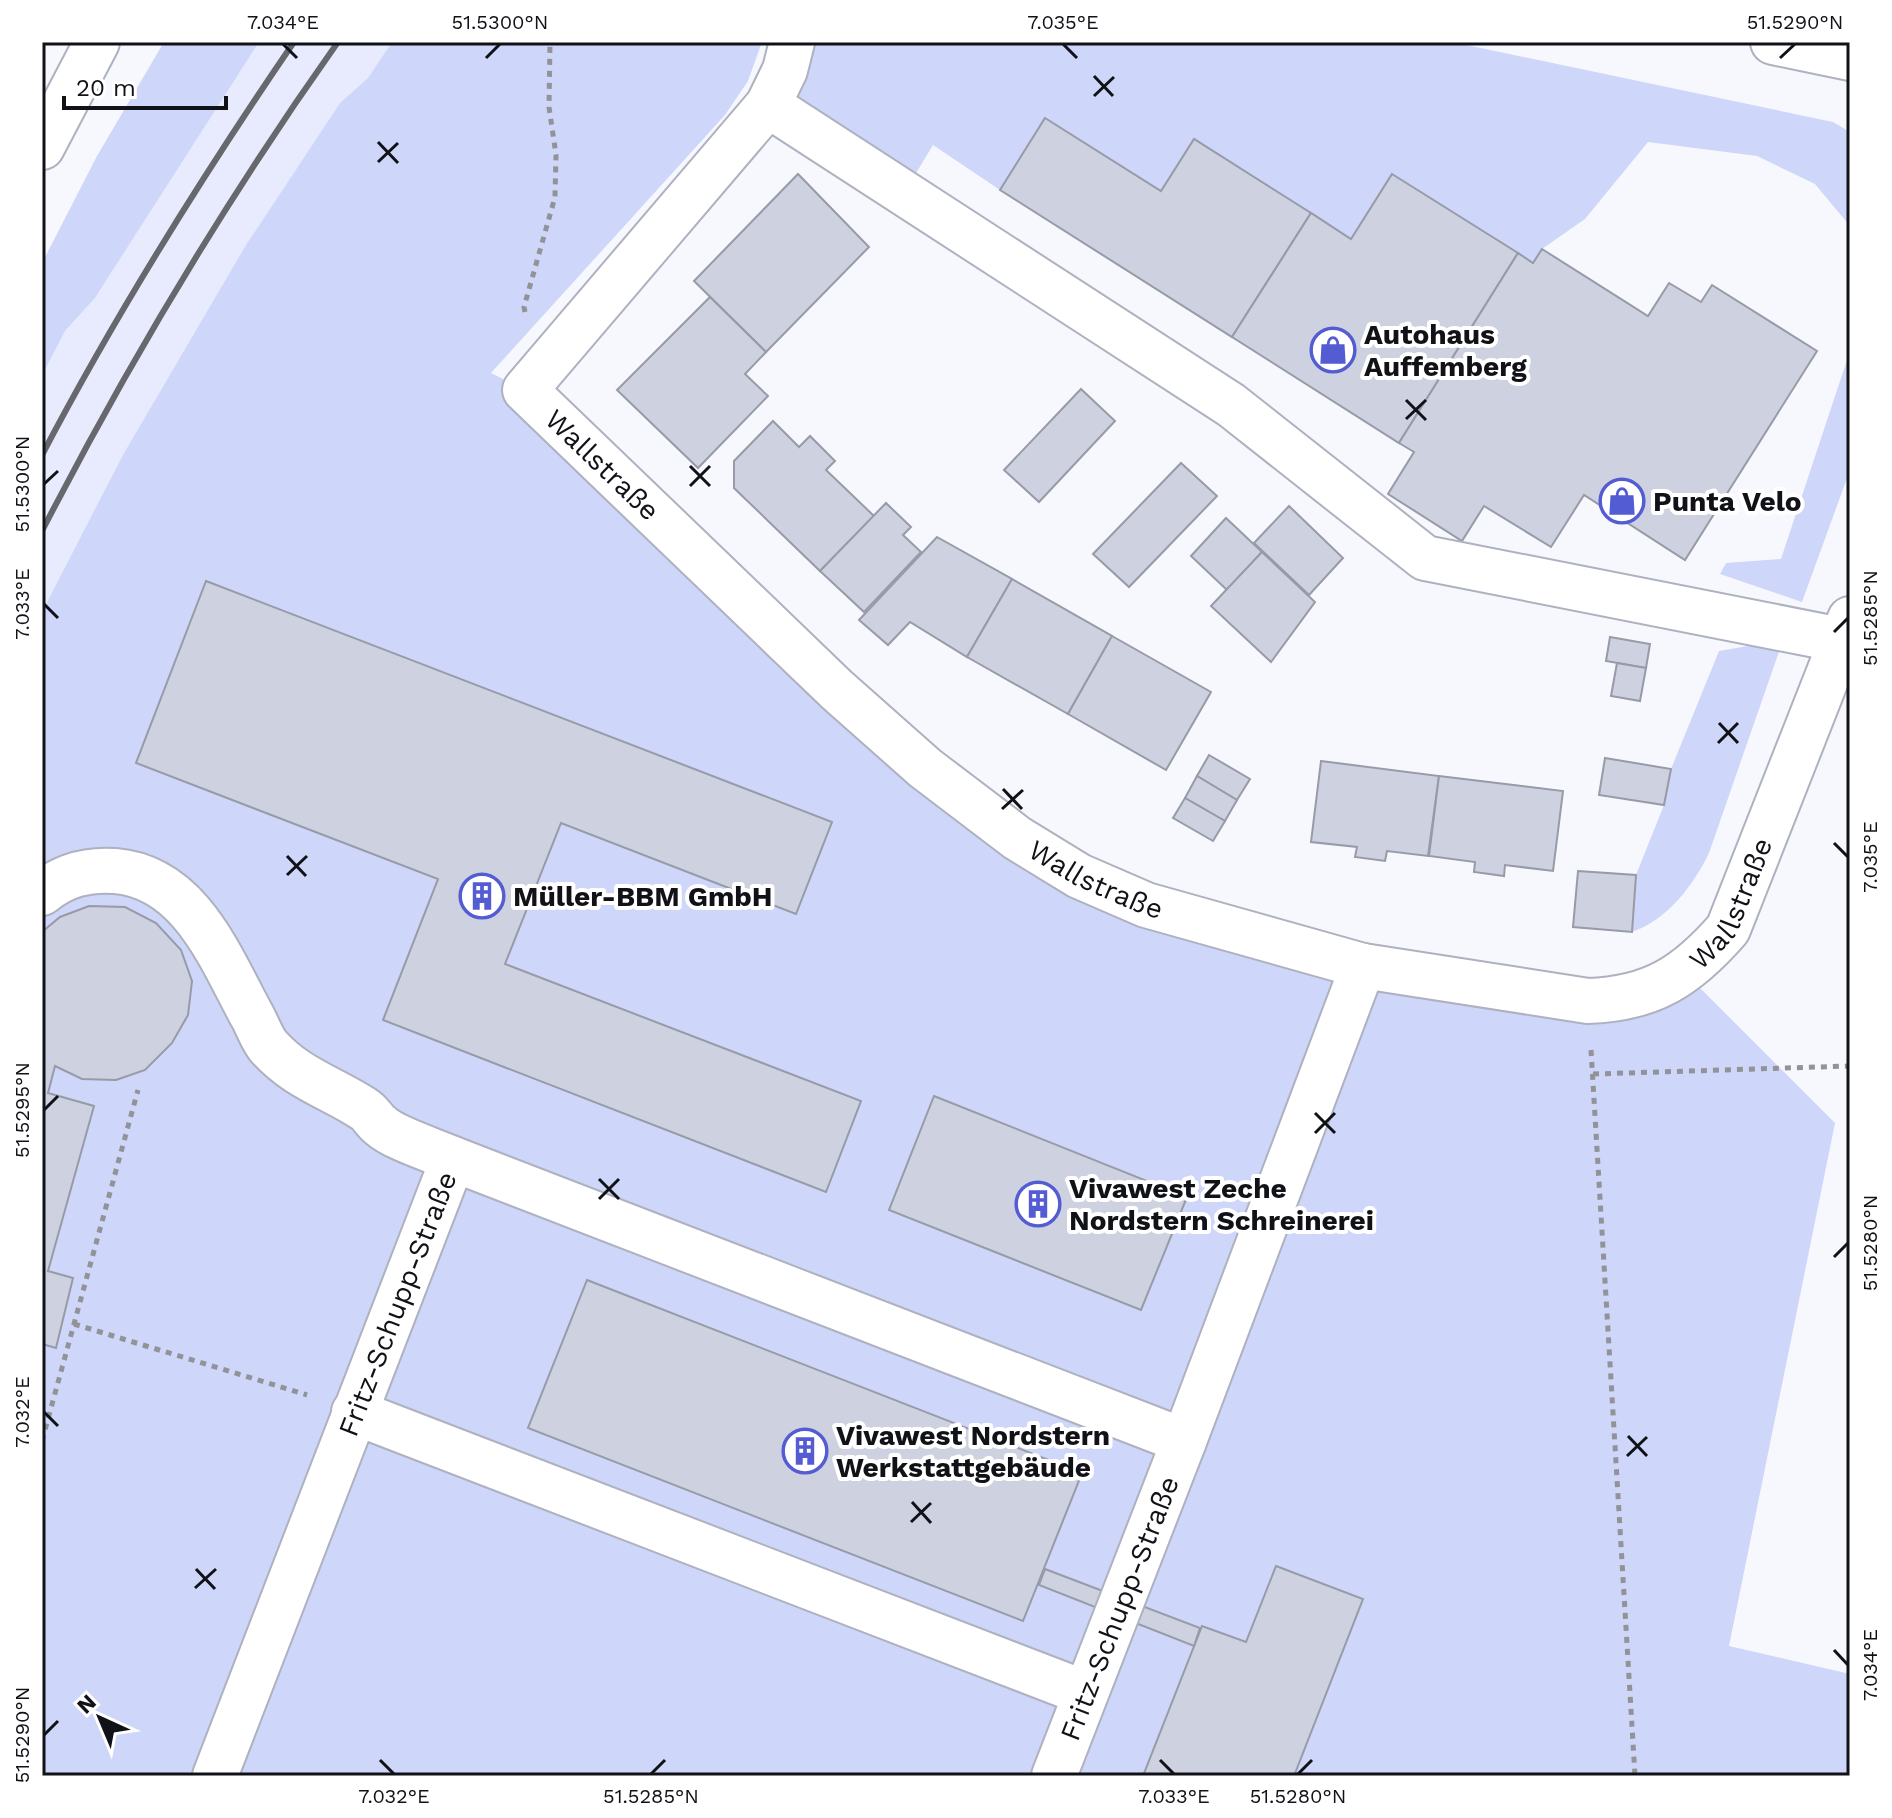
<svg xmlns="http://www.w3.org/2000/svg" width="1892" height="1818" font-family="'Work Sans',sans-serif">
  <rect width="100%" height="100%" fill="#f7f8fe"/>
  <path fill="#e7ebfd" d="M259 42H392L368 78 340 103 246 245 42 612 43 371 65 331 95 298Z"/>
  <g fill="#ced6f9">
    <path d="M164 42H259L95 298 65 331 42 375V263L97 156Z"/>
    <path d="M392 42H762L748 81 725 115 491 373 525 390 1079 876 1588 1001 1683 971 1835 1123 1729 1646 1850 1674V1776H42V612L123 455 246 245 340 103 368 78Z"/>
    <path d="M792 42H1452L1833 122 1850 132V226L1815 184 1757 156 1648 142 1585 219 1542 249 1533 263 1393 174 1351 239 1194 140 1161 191 1045 118 1000 190 933 145 904 193 768 105Z"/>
    <path d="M1850 351V470L1802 602 1720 574 1726 563 1781 559Z"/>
    <path d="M1783 640 1709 853C1693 886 1667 920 1632 932L1636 875 1664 805 1671 769 1719 651Z"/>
  </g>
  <g fill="#ced1df" stroke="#979aa7" stroke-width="2">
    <path d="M1045 118 1161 191 1194 139 1311 213 1232 337 1000 190Z"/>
    <path d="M798 174 869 247 766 352 694 281Z"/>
    <path d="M1392 174 1518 253 1399 443 1232 337 1311 213 1351 239Z"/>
    <path d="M1542 249 1648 316 1669 283 1701 302 1712 285 1817 351 1685 560 1584 495 1551 547 1484 506 1462 541 1388 494 1414 452 1399 443 1518 253 1533 263Z"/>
    <path d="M710 297 766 352 745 374 768 396 698 468 617 390Z"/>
    <path d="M1081 389 1115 421 1039 502 1004 470Z"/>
    <path d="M773 421 799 447 810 436 835 461 826 470 874 516 820 571 734 488V461Z"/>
    <path d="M1181 463 1217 496 1129 587 1093 554Z"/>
    <path d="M886 503 911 527 903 535 921 552 864 612 820 571Z"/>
    <path d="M1289 506 1343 558 1309 595 1254 543Z"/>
    <path d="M1226 518 1262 552 1227 590 1191 556Z"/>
    <path d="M937 537 1012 579 967 657 910 622 888 645 859 620Z"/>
    <path d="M1262 552 1315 602 1271 662 1211 606Z"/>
    <path d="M1012 579 1112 636 1068 714 967 657Z"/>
    <path d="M206 581 832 822 796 914 561 823 505 964 861 1101 826 1192 383 1020 438 879 136 763Z"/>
    <path d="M1112 636 1211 692 1166 770 1068 714Z"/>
    <path d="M1610 637 1650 644 1646 668 1606 661Z"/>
    <path d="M1617 663 1646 668 1640 701 1611 696Z"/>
    <path d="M1209 755 1250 779 1237 800 1197 776Z"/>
    <path d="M1605 758 1671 769 1664 805 1599 795Z"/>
    <path d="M1321 761 1439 776 1428 856 1387 851 1385 861 1355 857 1357 847 1311 842Z"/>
    <path d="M1197 776 1237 800 1225 821 1185 798Z"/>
    <path d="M1439 776 1563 791 1553 871 1505 865 1504 876 1474 872 1475 862 1429 856Z"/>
    <path d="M1185 798 1225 821 1213 841 1173 818Z"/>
    <path d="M1578 871 1636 875 1632 932 1573 927Z"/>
    <path d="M89 906 125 907 156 923 181 950 192 981 188 1015 172 1043 145 1070 116 1080 82 1079 55 1066 48 1093 94 1106 48 1271 73 1278 56 1348 42 1344V932L60 917Z"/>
    <path d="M934 1096 1187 1197 1141 1310 889 1210Z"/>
    <path d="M587 1280 1082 1473 1023 1621 528 1428Z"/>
    <path d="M1276 1566 1363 1599 1294 1776H1143L1202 1626 1246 1642Z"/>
    <path d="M1045 1569 1200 1628 1194 1646 1039 1585Z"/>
  </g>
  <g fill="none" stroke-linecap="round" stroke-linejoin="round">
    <g stroke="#aeb1bf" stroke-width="48">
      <g id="minor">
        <path id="s1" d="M792 42 785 70 768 105 525 390 837 690 925 768 1017 838 1079 876 1146 905 1363 966 1588 1001C1652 999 1687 976 1728 929L1850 619"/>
        <path d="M768 105 1231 405 1425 558 1841 640"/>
        <path d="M42 147 97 42"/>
        <path d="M42 893C64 875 87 869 115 871 190 877 220 957 251 1014 257 1024 261 1037 268 1046 296 1078 330 1087 364 1109 371 1113 374 1121 381 1126 394 1138 435 1151 453 1159"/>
        <path d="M354 1412 1085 1693"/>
        <path id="s2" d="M215 1776 453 1159 1184 1441"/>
        <path id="s3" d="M1054 1776 1184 1441 1363 966"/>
      </g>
    </g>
    <g stroke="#aeb1bf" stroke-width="48">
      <path id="major" d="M1773 42 1850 58"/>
    </g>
    <g stroke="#929398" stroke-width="5" stroke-dasharray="6 6" stroke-linecap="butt">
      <path d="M525 312 524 307 555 197 556 155 549 107 550 42"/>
      <path d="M1591 1050 1635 1776"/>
      <path d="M1593 1074 1850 1066"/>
      <path d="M74 1324 307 1395"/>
      <path d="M42 1441 138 1090"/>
    </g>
    <use href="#minor" stroke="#fff" stroke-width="44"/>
    <use href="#major" stroke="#fff" stroke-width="44"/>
    <g stroke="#67686d" stroke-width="6">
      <path d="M42 455C117 312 203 175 294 42"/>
      <path d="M42 531C129 362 228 197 338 42"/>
    </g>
  </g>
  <path fill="none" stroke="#111217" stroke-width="3" d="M283 44 297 58M1063 44 1077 58M486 58 500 44M1780 58 1795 44M1094 76 1113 96M1094 96 1114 77M378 142 398 163M378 162 398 143M1406 400 1426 420M1406 419 1426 400M690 466 710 486M44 484 58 471M690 486 710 466M44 604 58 618M1834 632 1848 618M1719 723 1738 743M1718 743 1738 723M1003 789 1022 809M1002 809 1023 790M1834 843 1848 857M287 856 306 876M287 875 307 856M44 1110 58 1096M1315 1113 1335 1133M1315 1133 1335 1113M599 1179 619 1199M599 1199 619 1179M1834 1257 1848 1243M44 1412 58 1426M1628 1436 1647 1456M1627 1456 1647 1437M912 1502 931 1523M911 1522 931 1503M196 1569 215 1589M195 1588 216 1569M1834 1650 1848 1665M44 1735 58 1721M380 1760 394 1774M1160 1760 1174 1774M651 1774 665 1760M1298 1774 1312 1760"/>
  <defs>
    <g id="shop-ring" transform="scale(2.3)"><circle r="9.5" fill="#fff" stroke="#545cd3" stroke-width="1.5"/><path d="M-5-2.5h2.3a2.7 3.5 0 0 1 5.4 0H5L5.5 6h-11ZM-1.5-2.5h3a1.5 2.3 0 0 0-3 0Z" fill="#545cd3"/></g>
    <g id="building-ring" transform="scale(2.3)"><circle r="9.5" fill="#fff" stroke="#545cd3" stroke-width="1.5"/><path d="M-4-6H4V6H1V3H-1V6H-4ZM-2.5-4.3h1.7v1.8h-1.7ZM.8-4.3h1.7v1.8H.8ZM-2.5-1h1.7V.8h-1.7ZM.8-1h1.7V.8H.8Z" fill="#545cd3"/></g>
  </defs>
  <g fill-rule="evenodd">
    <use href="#shop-ring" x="1333" y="350"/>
    <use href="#shop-ring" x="1622" y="501"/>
    <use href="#building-ring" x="482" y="896"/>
    <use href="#building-ring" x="1038" y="1204"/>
    <use href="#building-ring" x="805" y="1451"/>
  </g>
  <g text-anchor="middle" stroke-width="8" stroke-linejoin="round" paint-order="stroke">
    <g font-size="28" font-weight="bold" fill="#111217" stroke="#fff" text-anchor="start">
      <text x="1364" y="344">Autohaus<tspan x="1364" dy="32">Auffemberg</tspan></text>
      <text x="1653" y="511">Punta Velo</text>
      <text x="513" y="906">Müller-BBM GmbH</text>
      <text x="1069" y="1198">Vivawest Zeche<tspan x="1069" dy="32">Nordstern Schreinerei</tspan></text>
      <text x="836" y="1445">Vivawest Nordstern<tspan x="836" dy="32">Werkstattgebäude</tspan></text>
    </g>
    <g font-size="28" fill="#111217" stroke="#fff">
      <text dy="10" stroke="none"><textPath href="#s1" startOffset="550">Wallstraße</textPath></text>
      <text dy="10" stroke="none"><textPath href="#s1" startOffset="1198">Wallstraße</textPath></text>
      <text dy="10" stroke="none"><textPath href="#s1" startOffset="1894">Wallstraße</textPath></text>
      <text dy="10" stroke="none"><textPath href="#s2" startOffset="506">Fritz-Schupp-Straße</textPath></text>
      <text dy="10" stroke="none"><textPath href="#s3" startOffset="180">Fritz-Schupp-Straße</textPath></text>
    </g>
  </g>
  <rect width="1892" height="1818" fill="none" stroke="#ffffff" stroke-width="88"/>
  <g transform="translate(100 1718) rotate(316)" stroke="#ffffff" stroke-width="6" paint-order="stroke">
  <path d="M0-6L14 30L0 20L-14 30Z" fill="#111217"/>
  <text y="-12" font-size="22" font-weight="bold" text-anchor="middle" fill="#111217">N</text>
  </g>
  <path d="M64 96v12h162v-12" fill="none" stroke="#111217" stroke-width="4"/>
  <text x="76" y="96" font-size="24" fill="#111217" stroke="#ffffff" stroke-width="6" paint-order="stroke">20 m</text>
  <rect x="44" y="44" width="1804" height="1730" fill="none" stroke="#111217" stroke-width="3"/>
  <g font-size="20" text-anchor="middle" fill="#111217">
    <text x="283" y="29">7.034°E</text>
    <text x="500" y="29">51.5300°N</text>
    <text x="1063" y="29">7.035°E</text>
    <text x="1795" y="29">51.5290°N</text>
    <text transform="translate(22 484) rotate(-90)" y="7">51.5300°N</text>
    <text transform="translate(22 604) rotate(-90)" y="7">7.033°E</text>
    <text transform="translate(1870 618) rotate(-90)" y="7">51.5285°N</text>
    <text transform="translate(1870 857) rotate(-90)" y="7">7.035°E</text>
    <text transform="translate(22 1110) rotate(-90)" y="7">51.5295°N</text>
    <text transform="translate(1870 1243) rotate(-90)" y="7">51.5280°N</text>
    <text transform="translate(22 1412) rotate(-90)" y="7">7.032°E</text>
    <text transform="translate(1870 1665) rotate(-90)" y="7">7.034°E</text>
    <text transform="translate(22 1735) rotate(-90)" y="7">51.5290°N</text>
    <text x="394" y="1803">7.032°E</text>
    <text x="651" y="1803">51.5285°N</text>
    <text x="1174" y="1803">7.033°E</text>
    <text x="1298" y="1803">51.5280°N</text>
  </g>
</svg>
